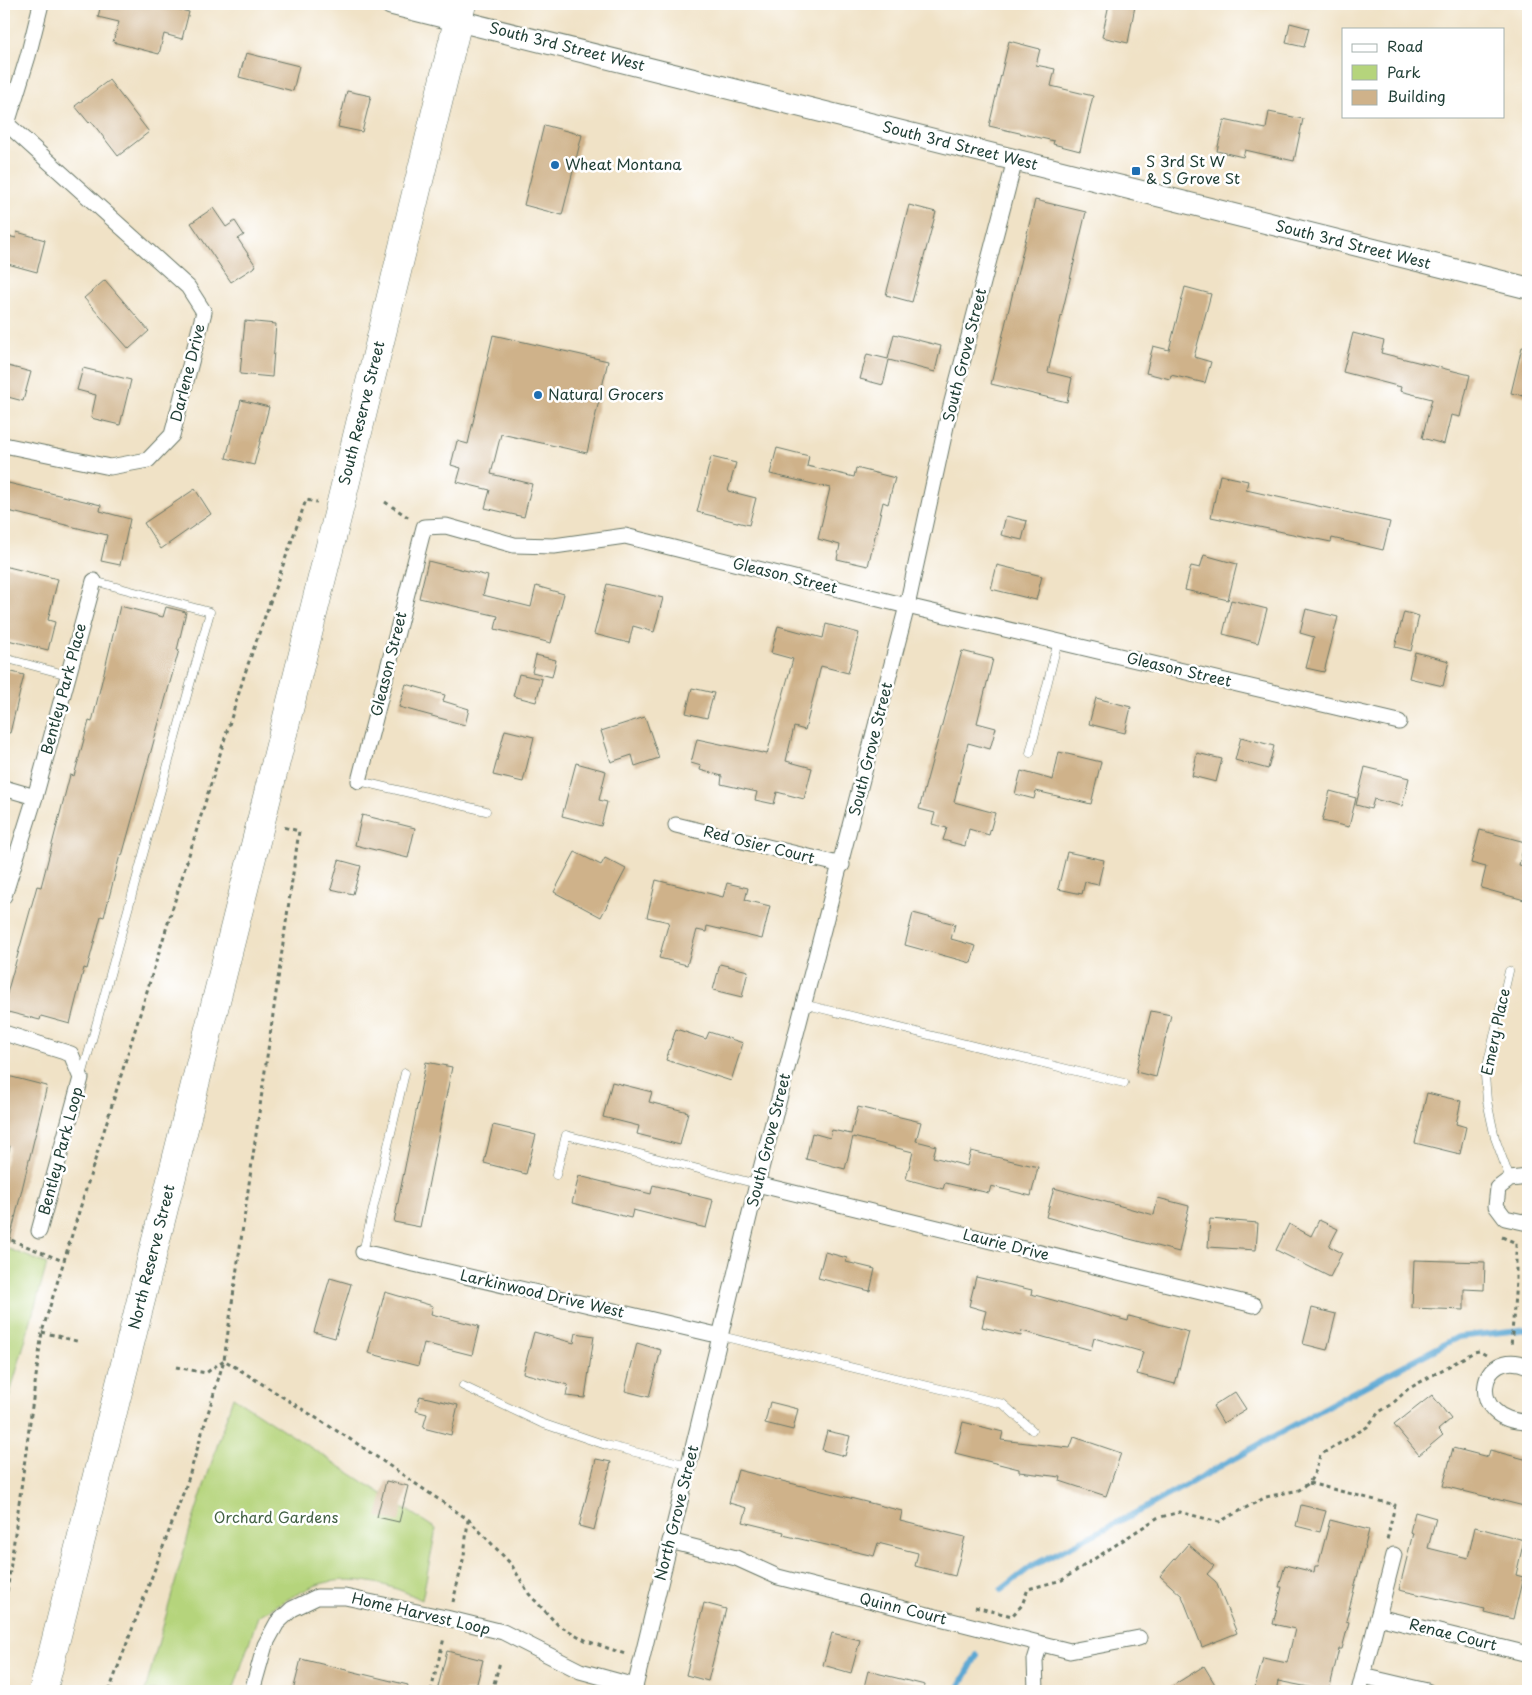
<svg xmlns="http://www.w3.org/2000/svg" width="1532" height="1695" font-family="'Playpen Sans',sans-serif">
  <rect width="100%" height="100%" fill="#fff"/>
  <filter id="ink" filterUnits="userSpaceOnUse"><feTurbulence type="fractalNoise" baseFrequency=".02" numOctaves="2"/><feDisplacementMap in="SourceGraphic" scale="10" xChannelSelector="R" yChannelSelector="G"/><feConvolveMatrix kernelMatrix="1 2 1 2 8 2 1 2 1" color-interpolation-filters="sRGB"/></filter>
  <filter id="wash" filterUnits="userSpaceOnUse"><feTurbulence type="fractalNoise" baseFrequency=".0096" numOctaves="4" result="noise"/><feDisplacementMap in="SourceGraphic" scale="20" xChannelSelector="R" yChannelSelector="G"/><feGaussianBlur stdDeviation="1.12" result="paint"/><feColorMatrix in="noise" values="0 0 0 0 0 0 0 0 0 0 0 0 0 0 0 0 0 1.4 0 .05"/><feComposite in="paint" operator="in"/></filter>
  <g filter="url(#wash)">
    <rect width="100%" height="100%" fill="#f0e2c6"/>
    <g fill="#b5d47c" stroke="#6a8858">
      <path d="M4 1247 47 1264 4 1415Z"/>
      <path d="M233 1397 436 1529 422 1600C393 1585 357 1575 324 1583 308 1586 275 1607 258 1616L233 1691H145L190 1529Z"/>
    </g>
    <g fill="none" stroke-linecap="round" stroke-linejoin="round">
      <g stroke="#5ba7d3" stroke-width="6">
        <path d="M1001 1590 1032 1566 1147 1507 1346 1396 1458 1337 1528 1329"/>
        <path d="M957 1691 977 1655"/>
      </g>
    </g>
    <g id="blocks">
      <g fill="#cfb28a">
        <path d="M101 4H157L189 12 182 39 164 34 159 54 113 42 119 22 98 17Z"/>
        <path d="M1109 4 1135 6 1128 43 1102 37Z"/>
        <path d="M1290 23 1309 28 1304 47 1286 43Z"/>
        <path d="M1009 41 1040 49 1036 65 1055 69 1051 86 1093 96 1080 151 1053 144 1054 141 989 126Z"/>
        <path d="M246 53 299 66 293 91 239 77Z"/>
        <path d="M109 80 149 132 118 156 91 121 89 123 75 106Z"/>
        <path d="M347 91 371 96 362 132 338 127Z"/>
        <path d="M1269 112 1303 119 1294 161 1245 150 1243 157 1217 151 1224 120 1266 129Z"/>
        <path d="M544 125 582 135 562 215 524 205Z"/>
        <path d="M1035 200 1086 212 1048 372 1072 378 1067 402 991 384Z"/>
        <path d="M909 205 936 212 912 302 886 295Z"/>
        <path d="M213 208 226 227 235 221 244 235 238 239 256 266 231 282 191 223Z"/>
        <path d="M17 232 45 240 37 272 4 263V235L16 238Z"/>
        <path d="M105 280 149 331 129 349 84 298Z"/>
        <path d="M1185 287 1211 294 1194 357 1211 362 1205 383 1171 375 1170 379 1146 373 1153 346 1169 350Z"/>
        <path d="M245 321 276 324 272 377 240 374Z"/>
        <path d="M1353 333 1384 341 1381 353 1470 375 1460 417 1451 415 1444 444 1422 438 1432 399 1400 391 1401 387 1343 372Z"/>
        <path d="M894 334 941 346 935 372 889 360 883 385 860 379 867 354 888 359Z"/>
        <path d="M493 335 608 361 587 453 501 434 491 474 532 484 524 517 485 508 490 490 457 482 461 468 451 465 457 441 468 444Z"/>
        <path d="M1522 347 1528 348V397L1511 393Z"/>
        <path d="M4 365 31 372 23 401 4 396Z"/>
        <path d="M83 368 131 380 120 425 91 418 96 395 77 390Z"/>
        <path d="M241 400 269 407 254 465 226 458Z"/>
        <path d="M777 448 809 456 807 466 854 477 856 468 895 478 888 504 883 502 868 566 837 559 840 545 818 539 830 488 770 474Z"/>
        <path d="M711 457 736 463 728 491 756 498 749 525 697 512Z"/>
        <path d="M1220 475 1248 481 1246 490 1390 522 1383 550 1332 538 1331 542 1211 517Z"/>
        <path d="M4 482 101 505 100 511 130 519 120 565 101 561 107 535 4 510Z"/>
        <path d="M195 489 211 514 161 549 144 523Z"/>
        <path d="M1006 516 1027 521 1022 540 1001 535Z"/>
        <path d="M1204 555 1237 564 1228 600 1185 590 1191 566 1200 568Z"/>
        <path d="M428 561 488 576 483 595 531 607 536 586 564 594 551 643 495 629 498 616 419 598Z"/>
        <path d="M997 565 1042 576 1036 600 991 589Z"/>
        <path d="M4 566 58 579 48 620 55 622 48 650 4 639Z"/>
        <path d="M607 584 663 598 654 632 633 626 629 643 594 634Z"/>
        <path d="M1231 600 1267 609 1258 643 1223 634Z"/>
        <path d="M120 606 163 617 166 607 186 612 177 650H179L122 856 120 855 104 917 101 916 87 969 84 968 70 1024 41 1016 40 1020 4 1011V1004L37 886 41 887 70 775 74 776 89 721 92 722Z"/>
        <path d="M1306 609 1338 617 1324 672 1306 668 1314 637 1300 633Z"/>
        <path d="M1404 612 1419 616 1411 651 1395 647Z"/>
        <path d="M826 624 859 633 848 673 821 666 805 730 794 727 786 761 812 768 804 799 777 792 774 804 755 800 757 792 721 784 722 776 700 770 701 766 691 763 697 739 767 754 793 659 771 653 778 626 823 638Z"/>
        <path d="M962 651 993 659 977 723 996 728 990 749 968 743 954 802 995 813 989 835 969 829 965 846 943 840 947 828 932 824 935 813 919 809Z"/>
        <path d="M1415 652 1449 661 1443 686 1409 678Z"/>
        <path d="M536 655 556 660 552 677 532 672Z"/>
        <path d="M4 670 24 675 10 733 4 732Z"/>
        <path d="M519 674 542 679 536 702 513 696Z"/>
        <path d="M406 684 445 695 443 701 469 709 465 725 399 707Z"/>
        <path d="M692 688 714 693 707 718 686 713Z"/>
        <path d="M1096 698 1131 707 1125 733 1089 724Z"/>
        <path d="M645 717 659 758 635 766 632 755 611 762 601 731Z"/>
        <path d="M505 730 534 737 523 782 493 775Z"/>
        <path d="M1241 737 1274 746 1268 769 1235 760Z"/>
        <path d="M1059 752 1101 762 1091 804 1036 791 1034 799 1015 794 1021 771 1053 780Z"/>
        <path d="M1197 753 1222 759 1216 782 1192 776Z"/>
        <path d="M576 763 606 771 599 800 607 802 601 826 562 816Z"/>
        <path d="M1365 767 1409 778 1402 806 1374 799 1371 809 1356 805Z"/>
        <path d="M1330 791 1356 798 1349 827 1322 821Z"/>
        <path d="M362 815 415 828 408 858 355 845Z"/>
        <path d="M1480 830 1525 842 1519 865 1528 867V901L1481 888 1486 867 1471 863Z"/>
        <path d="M575 852 601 865 605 858 626 869 601 917 554 892Z"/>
        <path d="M1067 852 1104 860 1098 885 1085 882 1082 894 1058 889Z"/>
        <path d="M339 860 361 866 353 894 331 889Z"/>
        <path d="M656 880 723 897 727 883 748 888 745 900 770 906 762 939 707 926 706 932 697 930 687 965 659 958 669 922 647 917Z"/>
        <path d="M913 913 955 924 951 939 976 946 971 963 905 945Z"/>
        <path d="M720 964 748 971 742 997 713 990Z"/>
        <path d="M1151 1011 1171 1015 1156 1077 1136 1072Z"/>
        <path d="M676 1029 706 1039 709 1032 743 1043 731 1081 666 1060Z"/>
        <path d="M426 1062 452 1067 420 1227 394 1222Z"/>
        <path d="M4 1075 47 1086 9 1243 4 1242V1171L10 1146 4 1145Z"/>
        <path d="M612 1082 652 1092 649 1102 688 1112 680 1145 637 1134 639 1126 603 1117Z"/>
        <path d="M1427 1093 1461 1101 1456 1124 1466 1127 1460 1154 1415 1143Z"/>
        <path d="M858 1107 921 1122 916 1141 936 1146 933 1157 967 1166 971 1151 1038 1167 1031 1196 991 1186 989 1193 945 1183 943 1189 906 1179 913 1152 853 1137 845 1169 806 1159 812 1133 830 1138 832 1130 851 1134Z"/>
        <path d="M493 1125 536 1135 526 1174 484 1163Z"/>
        <path d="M579 1176 651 1194 653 1185 713 1200 706 1228 633 1210 631 1218 572 1203Z"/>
        <path d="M1054 1188 1154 1215 1158 1198 1189 1206 1179 1252 1046 1217Z"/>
        <path d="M1210 1219 1258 1223 1256 1250 1208 1247Z"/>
        <path d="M1319 1220 1338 1229 1329 1246 1342 1253 1330 1277 1276 1250 1289 1224 1311 1236Z"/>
        <path d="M825 1252 847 1258 846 1262 875 1269 870 1291 818 1278Z"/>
        <path d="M1414 1260 1485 1262 1484 1290 1464 1289V1310L1412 1308Z"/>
        <path d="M976 1277 1032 1290 1031 1294 1128 1321 1129 1316 1189 1332 1175 1384 1137 1374 1143 1352 1094 1338 1091 1350 1022 1331 1021 1336 982 1327 986 1311 969 1306Z"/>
        <path d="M330 1278 351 1284 335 1338 314 1332Z"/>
        <path d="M385 1292 433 1306 431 1314 479 1326 472 1355 424 1343 418 1366 368 1353Z"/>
        <path d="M1312 1308 1336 1314 1327 1350 1303 1344Z"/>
        <path d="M534 1332 574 1343 576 1333 594 1336 585 1398 566 1396 568 1385 523 1373Z"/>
        <path d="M637 1343 661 1350 649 1397 625 1391Z"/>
        <path d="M1235 1392 1246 1409 1223 1423 1213 1406Z"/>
        <path d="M1432 1395 1451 1419 1438 1430 1443 1435 1419 1455 1394 1425Z"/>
        <path d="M420 1396 458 1405 451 1435 423 1428 427 1414 416 1411Z"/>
        <path d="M770 1402 798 1409 793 1430 765 1423Z"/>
        <path d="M963 1422 1003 1432 1001 1440 1070 1448 1074 1437 1121 1453 1106 1496 1060 1481 1061 1477 1019 1472V1469L955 1453Z"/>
        <path d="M827 1431 850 1436 845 1456 822 1450Z"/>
        <path d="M1453 1448 1488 1457 1490 1450 1528 1460V1507L1443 1486Z"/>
        <path d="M596 1459 611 1462 594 1530 579 1526Z"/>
        <path d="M738 1470 902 1511 900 1521 965 1537 955 1576 915 1566 918 1553 878 1543 874 1556 783 1535 784 1532 743 1522 747 1508 729 1503Z"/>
        <path d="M386 1481 408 1486 399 1522 377 1517Z"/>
        <path d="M1301 1505 1326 1511 1320 1532 1296 1526Z"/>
        <path d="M1415 1512 1436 1518 1428 1548 1468 1558 1475 1527 1524 1540 1516 1575 1523 1577 1513 1619 1484 1612 1485 1609 1399 1590 1413 1533 1410 1532Z"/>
        <path d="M1330 1520 1369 1530 1346 1621 1349 1622 1342 1649H1339L1329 1691 1278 1681 1276 1691H1254L1263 1658 1287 1663 1295 1629 1273 1624 1282 1587H1279L1285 1565 1314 1572 1315 1566H1318Z"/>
        <path d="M1188 1544 1214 1566 1207 1574 1216 1582 1237 1633 1202 1647 1182 1596 1160 1576Z"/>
        <path d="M704 1603 726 1609 708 1681 686 1675Z"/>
        <path d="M832 1633 860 1640 851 1673 823 1665Z"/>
        <path d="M447 1651 483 1660 475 1691H437Z"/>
        <path d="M301 1659 408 1685 407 1691H293Z"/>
        <path d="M1204 1666 1219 1691H1164Z"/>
        <path d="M868 1671 925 1685 924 1691H863Z"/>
      </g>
    </g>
  </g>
  <g filter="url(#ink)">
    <use href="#blocks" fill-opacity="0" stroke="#687767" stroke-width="1"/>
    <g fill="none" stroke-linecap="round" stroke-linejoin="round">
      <g stroke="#687767" stroke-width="9">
        <g id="lane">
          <path d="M4 658 68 675"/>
          <path d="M1030 753 1058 641"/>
          <path d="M359 781 486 811"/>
          <path d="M1509 971 1485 1075 1487 1101 1495 1138 1510 1179"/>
          <path d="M803 1004 1124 1083"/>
          <path d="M82 1076 210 612 94 581"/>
          <path d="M556 1175 566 1135 757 1184"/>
          <path d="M363 1252 405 1073"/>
          <path d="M721 1336 1003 1404 1032 1430"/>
          <path d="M463 1386 541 1423 606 1445 688 1465"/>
        </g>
      </g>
      <g stroke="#687767" stroke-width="17">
        <g id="street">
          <path d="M7 124 28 56 41 4"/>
          <path d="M4 125 7 124 188 287 204 312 172 435 148 460 110 467 4 445"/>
          <path d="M359 781 424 527 446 526 514 545 554 546 625 536 907 606 1399 722"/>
          <path d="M4 788 35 797"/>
          <path d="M676 825 842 865"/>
          <path d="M4 896 35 797 94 581"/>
          <path d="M4 1033 71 1054 81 1078 39 1231"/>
          <path d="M1528 1177 1510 1179 1498 1188 1496 1206 1505 1218 1523 1222 1528 1220"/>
          <path d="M757 1184 1254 1305"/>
          <path d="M363 1252 721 1336"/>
          <path d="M1528 1366C1479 1345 1464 1422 1528 1422"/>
          <path d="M670 1541 736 1558 778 1577 1070 1651 1139 1638"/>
          <path d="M1378 1617 1394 1555"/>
          <path d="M1363 1676 1427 1691"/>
          <path d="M252 1691 265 1645 277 1623 292 1609 317 1597H345L446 1618 503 1632 580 1671 635 1686"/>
          <path d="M634 1691 757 1184 907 606 948 417 1015 160"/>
          <path d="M1036 1691 1035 1660 1040 1644"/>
          <path d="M1359 1691 1378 1617 1528 1654"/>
        </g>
      </g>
      <g stroke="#687767" stroke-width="23">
        <path id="secondary" d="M391 4 1528 288"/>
      </g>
      <g stroke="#687767" stroke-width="29">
        <path id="highway" d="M43 1691 340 506 462 4"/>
      </g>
      <g stroke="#687767" stroke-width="3" stroke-dasharray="4 4" stroke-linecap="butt">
        <path d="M385 502 411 519"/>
        <path d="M4 1237 63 1261"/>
        <path d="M1502 1237 1516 1243V1281L1511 1347"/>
        <path d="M42 1332 80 1342"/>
        <path d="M176 1367 206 1373 224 1360 356 1443 469 1520 511 1564 529 1594 558 1625 587 1641 625 1654"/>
        <path d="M1309 1483 1395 1505 1387 1540"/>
        <path d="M453 1602 464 1556 468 1520"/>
        <path d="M975 1607 1012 1616 1022 1605 1028 1589 1062 1580 1157 1518 1180 1512 1219 1522 1266 1497 1299 1490 1309 1483 1316 1470 1320 1455 1367 1427 1379 1412 1391 1405 1408 1389 1474 1352 1479 1351 1486 1355"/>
        <path d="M4 1615 42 1332 245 673 306 500 317 502"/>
        <path d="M109 1691 187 1483 224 1360 299 831 283 827"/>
        <path d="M431 1691 444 1638"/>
        <path d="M492 1691 500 1662"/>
      </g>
      <use href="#lane" stroke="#fff" stroke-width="8"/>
      <use href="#street" stroke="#fff" stroke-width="15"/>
      <use href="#secondary" stroke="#fff" stroke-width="21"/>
      <use href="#highway" stroke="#fff" stroke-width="28"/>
    </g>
  </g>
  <g fill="#1f6fb2" stroke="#fff" stroke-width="2">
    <circle cx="555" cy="165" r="5"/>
    <rect x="1131" y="166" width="10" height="10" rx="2.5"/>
    <circle cx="538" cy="395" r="5"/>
  </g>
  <g text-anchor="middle" stroke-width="5" stroke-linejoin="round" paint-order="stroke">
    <g font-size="15" fill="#1f3d34" stroke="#fff">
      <text transform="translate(567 47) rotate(14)" y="5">South 3rd Street West</text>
      <text transform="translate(960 146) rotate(14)" y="5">South 3rd Street West</text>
      <text transform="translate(1353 245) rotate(14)" y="5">South 3rd Street West</text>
      <text transform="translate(965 355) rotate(-76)" y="5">South Grove Street</text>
      <text transform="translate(188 373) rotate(-76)" y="5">Darlene Drive</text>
      <text transform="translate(362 413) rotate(-76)" y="5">South Reserve Street</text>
      <text transform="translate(785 576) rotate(14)" y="5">Gleason Street</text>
      <text transform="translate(389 664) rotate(-76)" y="5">Gleason Street</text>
      <text transform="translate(1179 670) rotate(13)" y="5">Gleason Street</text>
      <text transform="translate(64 689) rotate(-75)" y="5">Bentley Park Place</text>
      <text transform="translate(871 749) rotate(-76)" y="5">South Grove Street</text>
      <text transform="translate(759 845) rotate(14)" y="5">Red Osier Court</text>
      <text transform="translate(1496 1032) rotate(-78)" y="5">Emery Place</text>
      <text transform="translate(769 1140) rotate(-76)" y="5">South Grove Street</text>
      <text transform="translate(61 1151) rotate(-75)" y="5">Bentley Park Loop</text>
      <text transform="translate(1006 1245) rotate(14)" y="5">Laurie Drive</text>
      <text transform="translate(152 1257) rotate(-76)" y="5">North Reserve Street</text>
      <text transform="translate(542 1294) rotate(13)" y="5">Larkinwood Drive West</text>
      <text transform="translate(677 1513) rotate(-76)" y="5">North Grove Street</text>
      <text transform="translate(903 1609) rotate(14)" y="5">Quinn Court</text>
      <text transform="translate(421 1614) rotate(13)" y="5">Home Harvest Loop</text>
      <text transform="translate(1453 1635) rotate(14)" y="5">Renae Court</text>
    </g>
    <g font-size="15" fill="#1f3d34" stroke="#fff" text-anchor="start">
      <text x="1146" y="167">S 3rd St W<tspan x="1146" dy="17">&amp; S Grove St</tspan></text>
      <text x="565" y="170">Wheat Montana</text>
      <text x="548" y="400">Natural Grocers</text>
    </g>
    <g font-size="15" fill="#446346" stroke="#fff">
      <text x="276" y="1523">Orchard Gardens</text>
    </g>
  </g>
  <rect width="1532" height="1695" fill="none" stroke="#fff" stroke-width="20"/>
  <rect x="1342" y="28" width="162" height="90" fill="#ffffff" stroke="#a5b1ae"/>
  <rect x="1352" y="44" width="25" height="8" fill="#ffffff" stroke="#a5b1ae"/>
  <text x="1387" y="52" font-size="15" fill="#1f3d34">Road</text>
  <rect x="1352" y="65" width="25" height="15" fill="#b5d47c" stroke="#a5b1ae"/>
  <text x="1387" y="78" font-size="15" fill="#1f3d34">Park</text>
  <rect x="1352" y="90" width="25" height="15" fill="#cfb28a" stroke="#a5b1ae"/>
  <text x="1387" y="102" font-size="15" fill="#1f3d34">Building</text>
</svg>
